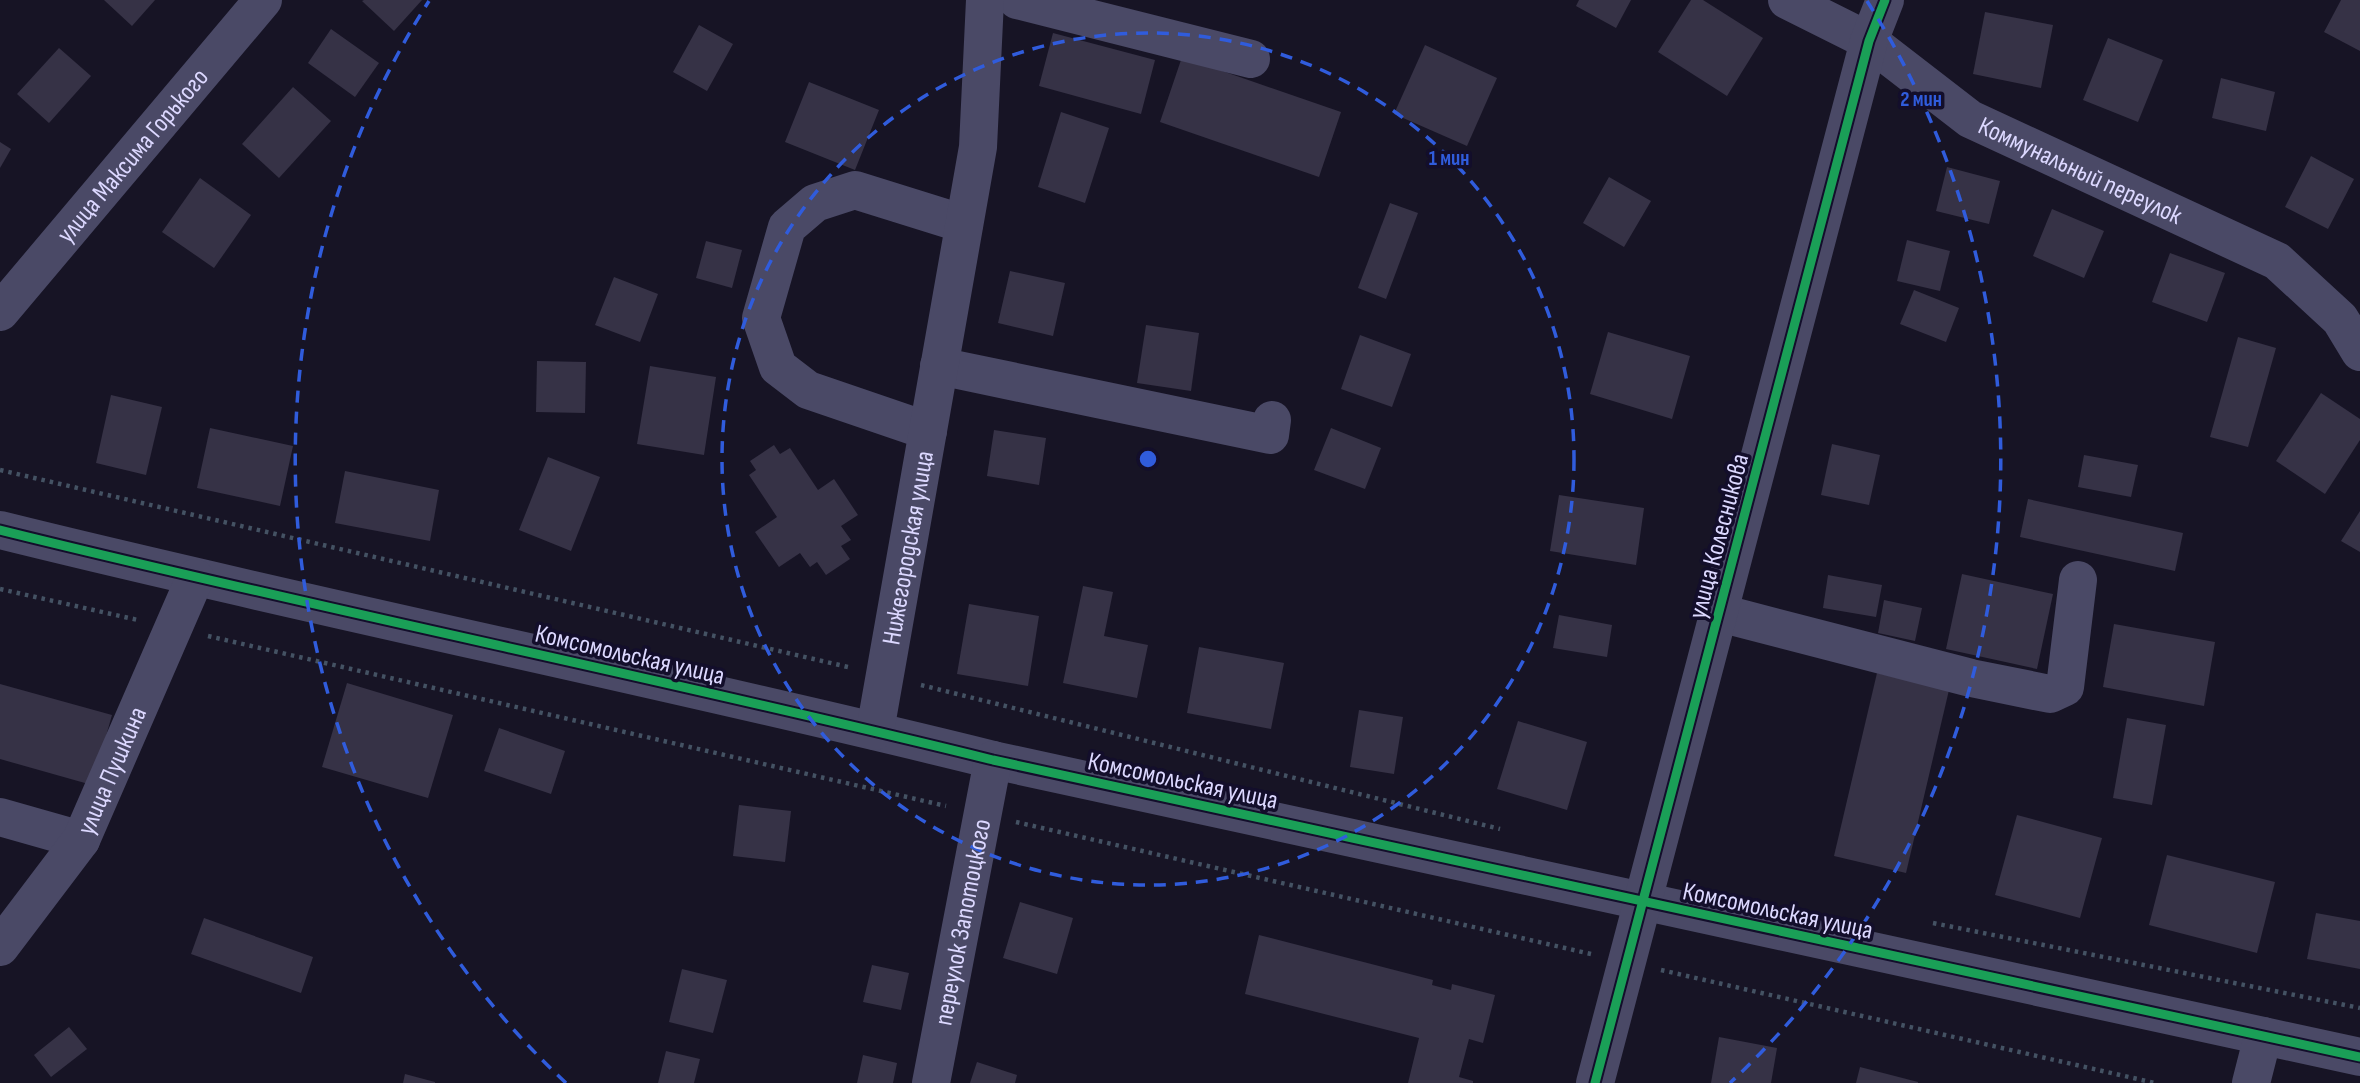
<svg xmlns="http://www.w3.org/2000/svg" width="2360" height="1083" font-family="'Sofia Sans Condensed',sans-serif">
  <rect width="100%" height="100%" fill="#171425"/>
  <g fill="#363246">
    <path d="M104 0H155L132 26Z"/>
    <path d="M364 0H422L394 31 362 1Z"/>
    <path d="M1579 0H1631L1616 28 1576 6Z"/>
    <path d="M1691 0H1703L1763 38 1727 96 1658 52Z"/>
    <path d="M2341 0H2360V51L2324 32Z"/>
    <path d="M1985 12 2053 25 2041 88 1973 74Z"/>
    <path d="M699 25 733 44 707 91 673 72Z"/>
    <path d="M331 29 379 63 355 97 308 63Z"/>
    <path d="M1053 33 1155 60 1141 114 1039 86Z"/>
    <path d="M2108 38 2163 60 2138 122 2083 100Z"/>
    <path d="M1425 45 1497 78 1467 146 1394 114Z"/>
    <path d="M59 48 91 76 49 123 17 94Z"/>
    <path d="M1182 57 1341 112 1319 177 1160 122Z"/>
    <path d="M2221 78 2275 92 2266 131 2212 118Z"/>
    <path d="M809 82 879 110 855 170 785 142Z"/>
    <path d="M293 87 331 121 279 178 242 144Z"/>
    <path d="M1061 112 1109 128 1085 203 1038 187Z"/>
    <path d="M0 142 11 149 0 168Z"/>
    <path d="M2311 156 2354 179 2328 229 2285 207Z"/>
    <path d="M1947 167 2000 181 1989 224 1936 211Z"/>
    <path d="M1609 177 1651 201 1624 247 1583 223Z"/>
    <path d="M200 178 251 215 214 268 162 232Z"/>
    <path d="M1390 203 1418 213 1386 299 1358 288Z"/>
    <path d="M2052 209 2104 231 2084 278 2033 256Z"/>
    <path d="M1907 240 1950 251 1940 291 1897 281Z"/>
    <path d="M706 241 742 250 732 288 696 278Z"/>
    <path d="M2170 253 2225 273 2207 322 2152 302Z"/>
    <path d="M1010 271 1065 283 1053 336 998 323Z"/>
    <path d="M614 277 658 294 640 342 595 325Z"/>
    <path d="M1914 290 1959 308 1946 342 1900 324Z"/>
    <path d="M1146 325 1199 333 1191 391 1137 383Z"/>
    <path d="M1608 332 1690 356 1672 419 1590 394Z"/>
    <path d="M1360 335 1411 354 1392 407 1341 389Z"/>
    <path d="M2238 337 2276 348 2248 447 2210 437Z"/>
    <path d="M537 361 586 362 585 413 536 412Z"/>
    <path d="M650 366 716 377 704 455 637 444Z"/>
    <path d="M2321 393 2360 419V440L2325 494 2276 461Z"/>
    <path d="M111 395 162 407 146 475 96 463Z"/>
    <path d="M210 428 293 446 280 506 197 488Z"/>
    <path d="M1331 428 1381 448 1365 489 1314 470Z"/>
    <path d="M994 430 1046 438 1039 485 987 476Z"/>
    <path d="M1832 444 1880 455 1869 505 1821 495Z"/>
    <path d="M774 445 780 454 790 448 818 490 834 479 858 515 841 526 851 540 841 546 850 559 826 575 817 562 810 567 800 553 779 567 755 532 777 517 749 475 756 470 750 461Z"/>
    <path d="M2084 455 2138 465 2131 497 2078 487Z"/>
    <path d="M548 457 600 477 571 551 519 530Z"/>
    <path d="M345 471 439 490 430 541 335 523Z"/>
    <path d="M1559 495 1644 508 1636 565 1550 551Z"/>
    <path d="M2028 499 2183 533 2175 571 2020 537Z"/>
    <path d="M2360 511V552L2341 541Z"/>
    <path d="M1962 574 2053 594 2037 669 1946 649Z"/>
    <path d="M1828 575 1882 585 1876 617 1823 608Z"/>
    <path d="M1083 586 1113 592 1104 636 1148 645 1137 698 1063 683Z"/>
    <path d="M1884 600 1922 608 1915 641 1878 633Z"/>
    <path d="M969 604 1039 616 1028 686 957 674Z"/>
    <path d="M1559 615 1612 625 1607 657 1553 648Z"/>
    <path d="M2114 624 2215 642 2204 706 2103 687Z"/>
    <path d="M1199 647 1284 663 1271 729 1187 713Z"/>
    <path d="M1877 673 1949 690 1906 873 1834 856Z"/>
    <path d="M347 683 453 715 428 798 322 767Z"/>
    <path d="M0 684 112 715 92 785 0 759Z"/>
    <path d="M1359 710 1403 717 1394 774 1350 767Z"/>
    <path d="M2127 718 2166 725 2152 805 2113 798Z"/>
    <path d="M1518 721 1587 742 1567 810 1497 789Z"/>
    <path d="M499 728 565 751 551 794 484 771Z"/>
    <path d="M739 805 791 811 785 862 733 856Z"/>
    <path d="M2017 815 2102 838 2080 918 1995 895Z"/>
    <path d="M2167 855 2275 882 2257 953 2149 925Z"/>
    <path d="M1020 902 1073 918 1057 974 1003 958Z"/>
    <path d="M2316 913 2360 921V969L2307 959Z"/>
    <path d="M204 918 313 957 301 993 191 954Z"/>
    <path d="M1259 935 1433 980 1432 985 1451 990 1452 984 1495 995 1483 1043 1469 1039 1459 1077 1473 1081V1083H1408L1419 1038 1245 994Z"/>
    <path d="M872 965 909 973 901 1010 863 1002Z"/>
    <path d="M682 969 727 980 713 1033 669 1022Z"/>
    <path d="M69 1027 87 1049 51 1077 34 1055Z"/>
    <path d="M1719 1037 1777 1048 1771 1083H1711Z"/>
    <path d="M666 1051 700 1059 694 1083H658Z"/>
    <path d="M863 1055 897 1063 893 1083H857Z"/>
    <path d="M977 1062 1017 1075 1015 1083H970Z"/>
    <path d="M1860 1067 1918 1082V1083H1856Z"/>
    <path d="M405 1074 435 1082V1083H403Z"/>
  </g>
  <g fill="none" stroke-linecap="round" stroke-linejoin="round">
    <g stroke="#445263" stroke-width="4.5" stroke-dasharray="3.5 5" stroke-linecap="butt">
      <path d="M0 470 848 667"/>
      <path d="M0 589 138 620"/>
      <path d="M208 636 946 806"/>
      <path d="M921 685 1500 829"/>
      <path d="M1016 822 1591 954"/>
      <path d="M1933 923 2360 1008"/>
      <path d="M1661 970 2155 1083"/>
    </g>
    <g stroke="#4a4966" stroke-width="38">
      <path d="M1017 0 1251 59"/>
      <path id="s1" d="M1787 0 1869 41 1970 119 2277 261 2340 319 2360 352"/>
      <path id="s2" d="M0 312 263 0"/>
      <path d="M939 366 1270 435 1272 420"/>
      <path d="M928 431 808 390 778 367 761 318 787 227 815 203 855 190 964 224"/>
      <path d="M0 530C330 612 663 678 993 760L2360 1057"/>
      <path d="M1720 613 1971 678 2050 694 2065 687 2078 580"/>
      <path id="s3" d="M875 731 978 147 985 0"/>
      <path d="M0 817 81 840"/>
      <path id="s4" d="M0 947 81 840 195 578"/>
      <path id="s5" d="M931 1083 993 760"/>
      <path d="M1595 1083 1869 41 1885 0"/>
      <path d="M2251 1083 2263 1036"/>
    </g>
    <g stroke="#130e2b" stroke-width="13">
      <g id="cycleway">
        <path d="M0 530C330 612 663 678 993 760L2360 1057"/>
        <path d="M1595 1083 1869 41 1885 0"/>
      </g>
    </g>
    <use href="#cycleway" stroke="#1a9f57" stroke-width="9"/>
  </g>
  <g fill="none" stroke="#305cdc" stroke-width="3.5" stroke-dasharray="12 9">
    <circle cx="1148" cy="459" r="426"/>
    <path d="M566 1083A853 853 0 0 1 429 1M1867 1A853 853 0 0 1 1730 1083"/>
  </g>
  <g text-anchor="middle" stroke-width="7" stroke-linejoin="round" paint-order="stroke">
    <g font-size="26" fill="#dcd8ff" stroke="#130e2b">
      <text dy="9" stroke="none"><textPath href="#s2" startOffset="205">улица Максима Горького</textPath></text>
      <text dy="9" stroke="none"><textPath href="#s1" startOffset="341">Коммунальный переулок</textPath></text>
      <text transform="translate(1718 536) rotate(-75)" y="9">улица Колесникова</text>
      <text dy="9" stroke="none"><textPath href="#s3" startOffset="186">Нижегородская улица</textPath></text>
      <text transform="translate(630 654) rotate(13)" y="9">Комсомольская улица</text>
      <text dy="9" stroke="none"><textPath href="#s4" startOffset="210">улица Пушкина</textPath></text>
      <text transform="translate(1183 780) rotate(12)" y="9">Комсомольская улица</text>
      <text transform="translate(1778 910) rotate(12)" y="9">Комсомольская улица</text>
      <text dy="9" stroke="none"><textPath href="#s5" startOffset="164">переулок Запотоцкого</textPath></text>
    </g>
  </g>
  <circle cx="1148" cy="459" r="10" fill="#305cdc" stroke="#130e2b" stroke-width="3.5"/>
  <g font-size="21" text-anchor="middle" font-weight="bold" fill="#305cdc" stroke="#130e2b" stroke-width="7" stroke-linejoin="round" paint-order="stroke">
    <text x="1921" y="106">2 мин</text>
    <text x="1449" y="165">1 мин</text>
  </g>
</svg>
